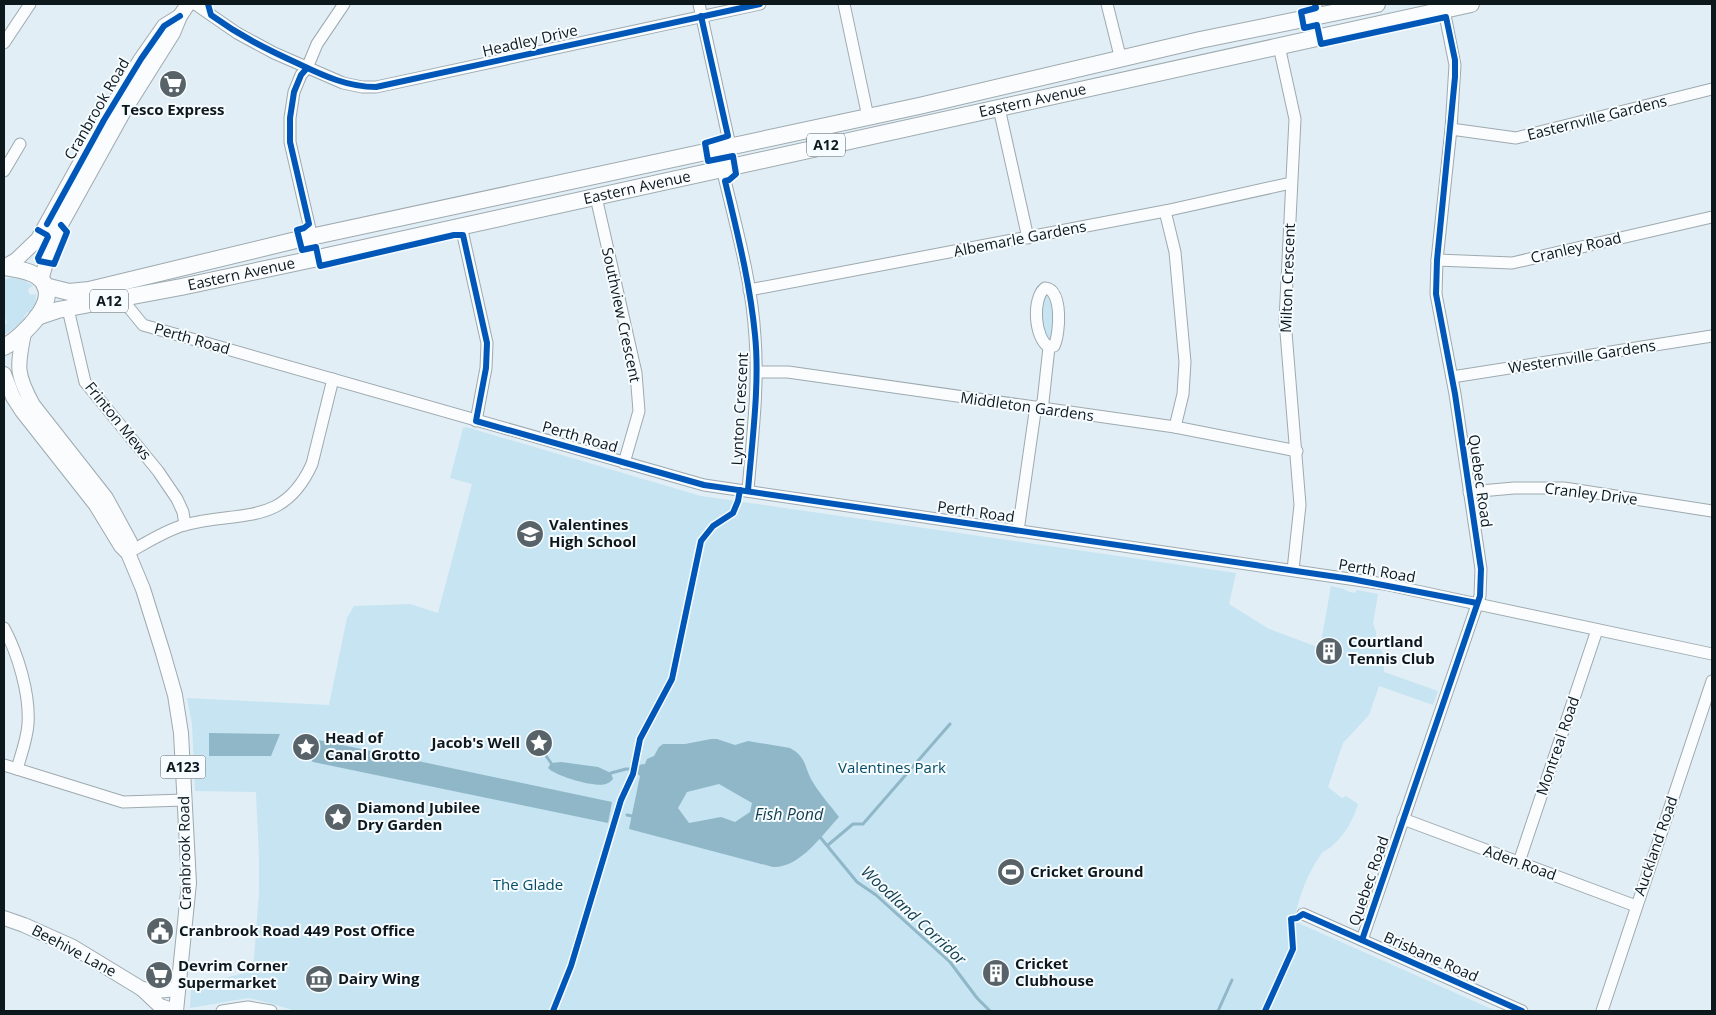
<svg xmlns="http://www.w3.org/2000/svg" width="1716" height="1015" font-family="'Open Sans',sans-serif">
  <rect width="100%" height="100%" fill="#e1eef5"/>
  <g fill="#c6e4f2">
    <path d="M11 278C19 278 26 281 33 286L29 288 28 292 31 295 36 294 35 305 30 313 28 312 24 316 25 318 13 329 4 335V325L7 323 4 315V280Z"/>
    <path d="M1048 293 1053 299 1055 336 1049 342C1037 330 1040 309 1045 294Z"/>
    <path d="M466 427 701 496 1236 573 1229 604 1269 629 1320 648 1331 586 1344 589 1347 591 1354 593 1357 590 1378 594 1373 623 1376 632V638L1383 654 1384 672 1438 691 1433 705 1379 686 1369 715 1343 743 1328 787 1342 798 1346 796 1358 804C1352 822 1346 833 1332 846 1329 849 1325 850 1322 853 1307 873 1299 897 1294 921L1496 1011H296L262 1001 248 998 190 1008 191 986 253 971 259 893V857L256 792 195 791 192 724 187 698 329 705 347 618 354 606 410 604 438 613 472 484 450 478 463 428Z"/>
  </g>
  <g fill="#90b7c8" fill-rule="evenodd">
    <path d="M209 733 280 734 271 756H209Z"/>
    <path d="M309 738 612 802 608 823 313 762 307 756Z"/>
    <path d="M711 739H717L735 745 748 741 790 748C806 757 804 765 811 779 818 792 830 805 839 817 822 835 800 868 773 867L629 829 640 776 636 773 638 765 645 764 647 759 654 756 659 747 663 744H685ZM719 784 752 803 750 812 735 822 721 817 689 823 678 808 687 792Z"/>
    <path d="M561 762 598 767 611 773 613 779C611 781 609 783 606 784 596 788 555 776 548 768L551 763Z"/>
  </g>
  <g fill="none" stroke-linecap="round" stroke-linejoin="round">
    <g stroke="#90b7c8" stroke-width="3">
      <path d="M539 743V745"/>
      <path d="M542 750 551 763"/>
      <path d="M611 773 626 769H638"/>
      <path d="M627 815 632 816"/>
      <path d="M820 837 857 882 876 895 950 962 977 998 990 1011"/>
      <path d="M828 845 853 824H863L950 724"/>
      <path d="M1218 1011 1232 980"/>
    </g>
    <g stroke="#9eaaaf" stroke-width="13">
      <g id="minor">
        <path d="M195 4 237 33 274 53 343 83 362 87H376L760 4"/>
        <path d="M699 4 730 146"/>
        <path d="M844 4 868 117"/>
        <path d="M1107 4 1121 60"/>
        <path d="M1315 4 1319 17"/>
        <path d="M4 43 30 4"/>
        <path d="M1279 46 1295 119 1285 320 1300 505 1293 570"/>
        <path d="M999 108 1028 238"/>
        <path d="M1451 129 1516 138 1712 89"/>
        <path d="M722 168C735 223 752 281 755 337 759 388 752 440 748 490"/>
        <path d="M4 171 20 144"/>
        <path d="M596 197 636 373 639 411 624 463"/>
        <path d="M1165 211 1175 252 1185 362 1183 394 1175 427"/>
        <path d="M461 226 487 343 486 368 476 421"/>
        <path d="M312 238 290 142V118L294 92 301 75 307 68 317 44 344 4"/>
        <path d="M1437 260 1512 263 1712 217"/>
        <path d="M1045 288C1063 289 1060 334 1054 346L1049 347C1034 338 1032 298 1045 288Z"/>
        <path d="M749 290 1165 211 1291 183"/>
        <path d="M121 298 143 325 704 485 1384 584 1712 654"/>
        <path d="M68 309 85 382 158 471 177 499 183 512 185 525"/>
        <path d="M757 372H788L1175 427 1297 451"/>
        <path d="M1452 377 1712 336"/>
        <path d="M1469 492 1514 488H1564L1712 511"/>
        <path d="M1018 531 1035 412 1043 402 1049 347"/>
        <path d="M128 553C146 543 164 531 184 525 239 510 283 528 312 464L333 379"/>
        <path d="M4 628C18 654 30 694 28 724 27 739 21 755 17 769"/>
        <path d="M4 765 123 802 184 800"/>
        <path d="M1403 819 1636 906"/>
        <path d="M1519 862 1597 630"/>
        <path d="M1303 914 1522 1011"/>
        <path d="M1362 940 1480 596 1481 569 1455 394 1436 294 1437 260 1451 129 1455 65 1444 10"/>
        <path d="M222 1011 248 1007 271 1011"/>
        <path d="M1602 1011 1712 681"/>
      </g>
    </g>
    <g stroke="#9eaaaf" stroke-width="16">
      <g id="major">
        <path d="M4 267 16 260 38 239 104 120 141 59 164 26 180 16"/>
        <path d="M41 280 53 239 124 111 173 33 180 16 188 4"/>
        <path d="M24 333C17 367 16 374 33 405L106 498 130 542 128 553"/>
        <path d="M4 374 13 397 22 411 96 505 121 546 128 553 143 589 163 653 175 695 181 733 189 883 176 1011"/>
        <path d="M4 918 24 925 73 947 142 989 160 1006 175 1011"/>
        <path d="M142 989 156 991 177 989"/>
      </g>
    </g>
    <g stroke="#9eaaaf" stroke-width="18">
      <g id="highway">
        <path d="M4 267C14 269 29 270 38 277 66 297 22 337 4 347"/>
        <path d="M45 286 69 292 89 290 292 241 919 106 1200 40 1377 4"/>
        <path id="s1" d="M37 317 58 310 181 287 318 258 1471 4"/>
      </g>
    </g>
    <use href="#minor" stroke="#fafcfe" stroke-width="11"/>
    <use href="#major" stroke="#fafcfe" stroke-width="14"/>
    <use href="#highway" stroke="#fafcfe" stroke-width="16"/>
    <g stroke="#f6fcff" stroke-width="9">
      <g id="cycleway">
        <path d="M208 4 211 15C240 36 266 49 299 64 324 76 348 87 376 87L760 4"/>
        <path d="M1315 4 1316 8 1301 12 1304 28 1317 25 1321 44 1446 17 1455 60V77L1437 260 1436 294 1455 394 1481 569 1480 596 1362 940"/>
        <path d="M701 16 728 136 705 143 708 161 733 156 736 174 729 180 725 181C737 232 750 283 755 335 760 383 752 442 748 490"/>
        <path d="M307 68 301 75 294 92 290 118V142L309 224 304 228 297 230 302 250 316 247 320 266 454 235H463L487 343 486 368 476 421 704 485 1351 579 1477 603"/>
        <path d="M47 224 104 120 141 59 164 26 180 16"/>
        <path d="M38 230 47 235 48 237 38 258 39 261 54 264 67 232 61 225"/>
        <path d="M553 1011 571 966 621 800 633 774 640 739 672 679 701 541 713 526 733 513 738 501 740 490"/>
        <path d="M1265 1011 1293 949 1291 919 1297 918 1303 914 1522 1011"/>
      </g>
    </g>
    <use href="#cycleway" stroke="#0057b8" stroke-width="6"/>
  </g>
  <defs>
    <g id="supermarket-disc" transform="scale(1.4375)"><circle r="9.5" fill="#576369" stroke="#f6fcff"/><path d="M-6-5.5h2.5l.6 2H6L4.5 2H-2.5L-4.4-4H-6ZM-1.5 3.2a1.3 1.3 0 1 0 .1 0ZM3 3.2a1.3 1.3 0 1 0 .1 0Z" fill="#fff"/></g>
    <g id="school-disc" transform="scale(1.4375)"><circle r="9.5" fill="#576369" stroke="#f6fcff"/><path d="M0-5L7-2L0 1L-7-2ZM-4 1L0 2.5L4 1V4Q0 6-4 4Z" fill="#fff"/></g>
    <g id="building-disc" transform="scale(1.4375)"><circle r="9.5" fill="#576369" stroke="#f6fcff"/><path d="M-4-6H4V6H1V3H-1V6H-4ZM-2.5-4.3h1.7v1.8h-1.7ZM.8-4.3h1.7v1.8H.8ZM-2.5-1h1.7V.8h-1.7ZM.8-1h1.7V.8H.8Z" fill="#fff"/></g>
    <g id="sight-disc" transform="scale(1.4375)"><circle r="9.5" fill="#576369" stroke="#f6fcff"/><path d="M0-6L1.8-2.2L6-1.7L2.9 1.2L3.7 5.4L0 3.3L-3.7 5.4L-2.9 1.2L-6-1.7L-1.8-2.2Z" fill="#fff"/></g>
    <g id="stadium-disc" transform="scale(1.4375)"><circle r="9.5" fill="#576369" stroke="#f6fcff"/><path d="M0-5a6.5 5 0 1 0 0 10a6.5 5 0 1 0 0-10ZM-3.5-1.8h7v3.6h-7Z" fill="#fff"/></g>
    <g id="civic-disc" transform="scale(1.4375)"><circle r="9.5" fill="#576369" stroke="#f6fcff"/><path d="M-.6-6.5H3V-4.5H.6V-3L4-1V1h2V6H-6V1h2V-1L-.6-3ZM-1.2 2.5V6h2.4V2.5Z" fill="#fff"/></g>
    <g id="museum-disc" transform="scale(1.4375)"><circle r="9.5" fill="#576369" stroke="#f6fcff"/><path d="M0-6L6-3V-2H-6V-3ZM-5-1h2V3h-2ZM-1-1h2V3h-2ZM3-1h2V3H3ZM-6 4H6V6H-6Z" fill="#fff"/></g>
  </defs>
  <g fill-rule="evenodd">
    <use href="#supermarket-disc" x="173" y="84"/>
    <use href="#school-disc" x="530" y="534"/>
    <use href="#building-disc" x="1329" y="651"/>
    <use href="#sight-disc" x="539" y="743"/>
    <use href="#sight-disc" x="306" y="747"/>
    <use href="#sight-disc" x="338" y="817"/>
    <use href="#stadium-disc" x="1011" y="872"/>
    <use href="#civic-disc" x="160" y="931"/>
    <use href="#building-disc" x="996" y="973"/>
    <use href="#supermarket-disc" x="159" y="975"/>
    <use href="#museum-disc" x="319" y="979"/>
  </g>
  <g text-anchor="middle" stroke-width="4" stroke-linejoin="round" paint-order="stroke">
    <g fill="#f6fcff" stroke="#535c61" stroke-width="1">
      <rect x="807" y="133.5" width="38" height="23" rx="4"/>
      <rect x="90" y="289.5" width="38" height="23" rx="4"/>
      <rect x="160.5" y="755.5" width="45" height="23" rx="4"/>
    </g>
    <g font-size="14" font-weight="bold" fill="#0d181d">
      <text x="826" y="150">A12</text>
      <text x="109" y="306">A12</text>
      <text x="183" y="772">A123</text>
    </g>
    <g font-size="15" fill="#0d181d" stroke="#f6fcff">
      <text transform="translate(530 41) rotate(-13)" y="5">Headley Drive</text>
      <text dy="5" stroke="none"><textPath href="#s1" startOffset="1019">Eastern Avenue</textPath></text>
      <text transform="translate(97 109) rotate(-60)" y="5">Cranbrook Road</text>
      <text transform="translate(1597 118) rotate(-14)" y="5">Easternville Gardens</text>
      <text dy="5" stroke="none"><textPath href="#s1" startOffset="614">Eastern Avenue</textPath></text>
      <text transform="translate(1020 239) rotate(-11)" y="5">Albemarle Gardens</text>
      <text transform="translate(1576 248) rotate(-13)" y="5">Cranley Road</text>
      <text dy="5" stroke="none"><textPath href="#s1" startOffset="209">Eastern Avenue</textPath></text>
      <text transform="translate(1288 278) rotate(-88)" y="5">Milton Crescent</text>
      <text transform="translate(621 315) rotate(78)" y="5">Southview Crescent</text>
      <text transform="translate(192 339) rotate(16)" y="5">Perth Road</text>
      <text transform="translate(1582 357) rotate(-9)" y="5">Westernville Gardens</text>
      <text transform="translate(1027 407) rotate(8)" y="5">Middleton Gardens</text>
      <text transform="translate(740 409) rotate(-87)" y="5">Lynton Crescent</text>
      <text transform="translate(118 421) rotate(51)" y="5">Frinton Mews</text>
      <text transform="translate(580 437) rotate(16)" y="5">Perth Road</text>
      <text transform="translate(1480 481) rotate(82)" y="5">Quebec Road</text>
      <text transform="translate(1591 494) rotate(7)" y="5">Cranley Drive</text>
      <text transform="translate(976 512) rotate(8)" y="5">Perth Road</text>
      <text transform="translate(1377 571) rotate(10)" y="5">Perth Road</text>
      <text transform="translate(1558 746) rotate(-71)" y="5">Montreal Road</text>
      <text transform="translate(1656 846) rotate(-71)" y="5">Auckland Road</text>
      <text transform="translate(185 853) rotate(-91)" y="5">Cranbrook Road</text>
      <text transform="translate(1520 863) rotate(20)" y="5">Aden Road</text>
      <text transform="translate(1369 881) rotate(-71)" y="5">Quebec Road</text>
      <text transform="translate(74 951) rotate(28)" y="5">Beehive Lane</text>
      <text transform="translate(1431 957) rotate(24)" y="5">Brisbane Road</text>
    </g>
    <g font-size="15" font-weight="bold" fill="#0d181d" stroke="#f6fcff" text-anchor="start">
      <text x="173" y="115" text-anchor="middle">Tesco Express</text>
      <text x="549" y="530">Valentines<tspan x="549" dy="17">High School</tspan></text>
      <text x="1348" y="647">Courtland<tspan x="1348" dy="17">Tennis Club</tspan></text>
      <text x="325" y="743">Head of<tspan x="325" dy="17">Canal Grotto</tspan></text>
      <text x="520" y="748" text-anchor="end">Jacob's Well</text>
      <text x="357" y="813">Diamond Jubilee<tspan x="357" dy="17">Dry Garden</tspan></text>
      <text x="1030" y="877">Cricket Ground</text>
      <text x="179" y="936">Cranbrook Road 449 Post Office</text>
      <text x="1015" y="969">Cricket<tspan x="1015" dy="17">Clubhouse</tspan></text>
      <text x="178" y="971">Devrim Corner<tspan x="178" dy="17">Supermarket</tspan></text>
      <text x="338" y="984">Dairy Wing</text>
    </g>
    <g font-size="15" fill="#054d64" stroke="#f6fcff">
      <text x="892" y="773">Valentines Park</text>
      <text x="528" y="890">The Glade</text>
    </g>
    <g font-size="16" font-style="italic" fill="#103c4c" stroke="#f6fcff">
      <text x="789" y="820">Fish Pond</text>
      <text transform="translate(914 915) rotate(43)" y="6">Woodland Corridor</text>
    </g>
  </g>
  <rect width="1716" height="1015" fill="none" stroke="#0d181d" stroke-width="10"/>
</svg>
